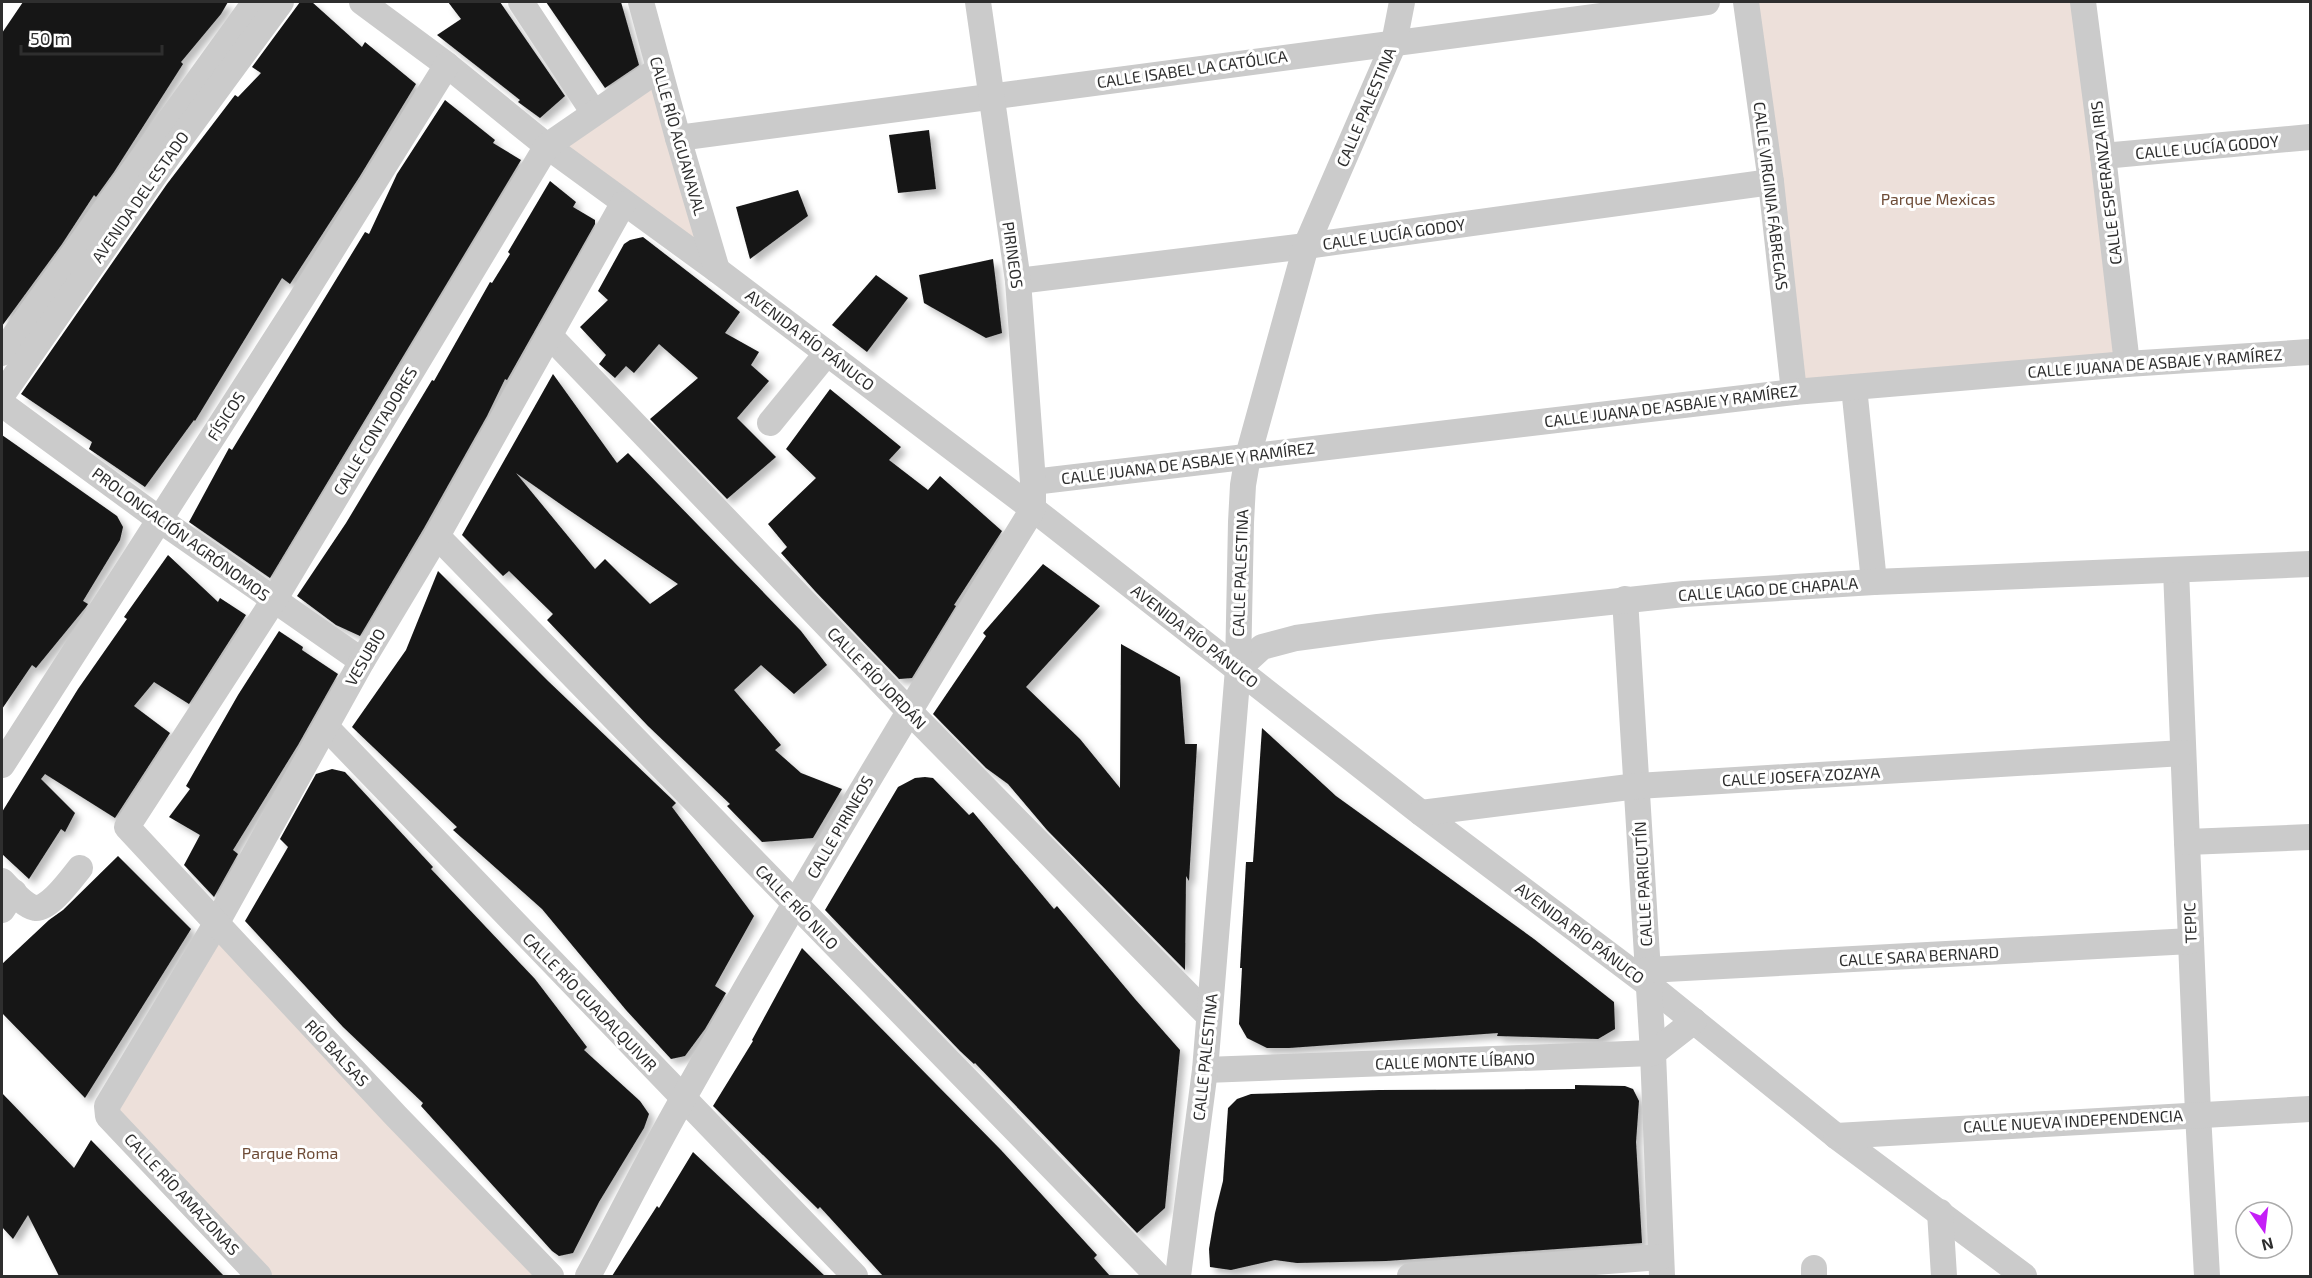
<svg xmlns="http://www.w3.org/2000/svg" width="2312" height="1278" font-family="'Exo 2',sans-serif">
  <defs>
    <filter id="shadow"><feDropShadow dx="5.5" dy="5.5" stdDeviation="3" flood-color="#0004"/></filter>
  </defs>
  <rect width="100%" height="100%" fill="#fff"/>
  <g fill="#ede0da">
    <path d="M1746 2H2083L2127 364 1794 392Z"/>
    <path d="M659 69 717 270 547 146Z"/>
    <path d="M216 924 551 1276H261L106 1110Z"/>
  </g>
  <g fill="#151515" fill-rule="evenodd" filter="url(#shadow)">
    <path d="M23 2H228L221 14 181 62 183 64 114 172 96 197 94 195 62 244 2 326V33Z"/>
    <path d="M300 2H312L362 47 365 42 416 84 360 176 290 284 282 278 195 421 194 420 145 487 89 449 92 442 21 394 167 184 235 95 238 97 261 73 252 67Z"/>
    <path d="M448 2H500L565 96 540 118 518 102 520 100 437 35 461 19Z"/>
    <path d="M546 2H621L639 65 605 88Z"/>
    <path d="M445 100 495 140 493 143 521 160 270 578 189 522 229 448 232 450 365 232 369 234 397 174Z"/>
    <path d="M929 130 936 189 898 193 889 135Z"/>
    <path d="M550 181 576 202 573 207 595 220V224L507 380 505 379 487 416 424 528 360 636 336 625 297 596 346 523 432 380 434 381 490 282 492 283 510 254 508 252Z"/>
    <path d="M798 190 808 216 750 259 736 207Z"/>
    <path d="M643 237 740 312 725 333 759 352 751 365 769 381 737 418 776 457 727 499 650 419 698 378 659 344 634 373 626 366 615 378 599 364 606 355 580 327 608 300 598 291 624 244 630 240Z"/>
    <path d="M993 259 1002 333 986 338 924 303 919 275Z"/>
    <path d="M876 275 908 298 867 352 832 325Z"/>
    <path d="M553 374 617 463 628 453 801 631 827 665 794 694 761 665 734 690 781 745 775 750 801 773 842 789 813 838 762 842 727 806 730 804 648 726 547 620 553 614 509 571 503 576 462 535ZM516 473 566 508 678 584 650 604 605 559 595 569Z"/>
    <path d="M830 389 901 447 889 460 928 490 940 476 1002 531 954 605 956 606 912 678 899 679 815 591 781 553 787 547 768 524 816 478 786 449Z"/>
    <path d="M2 435 117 516 123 527 120 540 83 601 88 604 86 607 36 668 32 665 2 709Z"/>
    <path d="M168 555 218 602 220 598 246 615 189 704 154 682 134 706 170 733 115 818 45 774 41 779 75 813 65 832 61 829 29 879 2 854V812L78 689 127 619 124 617Z"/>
    <path d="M1043 564 1100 606 1026 687 1080 739 1120 788 1121 644 1180 677 1185 744H1197L1189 881 1186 876 1185 970 1047 830 1008 784 986 768 933 714 986 636 983 633Z"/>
    <path d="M438 571 548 681 676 803 672 807 754 916 715 986 726 993 705 1029 685 1056 671 1059 626 1010 542 909 453 830 457 827 352 727 406 650Z"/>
    <path d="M279 631 303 647 302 650 338 674 298 745 233 850 238 854 214 897 184 865 200 835 169 817 190 789 186 786 238 695Z"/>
    <path d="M1262 728 1336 796 1534 939 1614 1002 1615 1029 1598 1039 1497 1036 1498 1033 1289 1048H1267L1247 1038 1239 1024 1242 968H1240L1246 862H1253Z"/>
    <path d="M332 769 345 772 433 867 431 869 535 979 587 1047 584 1050 640 1101 649 1114 644 1128 599 1202 573 1253 559 1256 552 1251 421 1106 423 1103 343 1027 245 921 288 847 280 839 316 774Z"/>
    <path d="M925 777 933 778 969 815 973 812 1054 909 1057 906 1135 999 1180 1050 1165 1208 1137 1233 975 1063 974 1064 960 1051 825 910 898 787 915 778Z"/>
    <path d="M118 856 191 929 85 1098 2 1013V964L49 920 63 910Z"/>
    <path d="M802 948 1001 1150 1097 1255 1094 1258 1110 1276H883L820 1207 818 1209 713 1106 753 1041 752 1040Z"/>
    <path d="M1575 1085 1625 1086 1633 1089 1639 1101 1636 1142 1642 1243 1386 1261 1297 1263 1275 1260 1231 1270 1210 1267 1209 1249 1215 1213 1223 1181 1228 1108 1237 1099 1251 1094 1379 1090 1575 1089Z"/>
    <path d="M2 1093 74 1168 91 1140 224 1276H59L28 1215 13 1239 2 1227Z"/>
    <path d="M693 1152 825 1276H612L657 1206 659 1208Z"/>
  </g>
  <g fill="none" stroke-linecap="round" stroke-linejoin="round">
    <g stroke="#cbcbcb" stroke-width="26">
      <path d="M362 2 447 65 547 146 717 270 1033 509 1421 813 1648 984 1836 1136 2024 1276"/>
      <path d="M521 2 594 113"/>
      <path d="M641 2 678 138 717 270"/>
      <path d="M1746 2 1771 182 1794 392"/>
      <path d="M2083 2 2103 156 2127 364"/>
      <path d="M678 138 1707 2"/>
      <path d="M2103 156 2310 137"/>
      <path d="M1018 281 1306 246 1771 182"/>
      <path d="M549 335 909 711 1209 1016"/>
      <path d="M2 353 255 2"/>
      <path d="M1854 387 1874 582"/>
      <path d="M2 395 170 153 281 2"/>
      <path d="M2 404 160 520 362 661"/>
      <path d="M770 423 827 353"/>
      <path d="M1033 482 1794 392 2127 364 2310 352"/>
      <path d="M437 536 1158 1276"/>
      <path d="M2176 570 2198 1114 2207 1276"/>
      <path d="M1625 599 1653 1053 1662 1276"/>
      <path d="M1238 669 1262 647 1296 638 1378 627 1684 594 1874 582 2310 564"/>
      <path d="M326 727 855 1276"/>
      <path d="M2 765 300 301 447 65"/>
      <path d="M1421 813 1637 786 2183 753"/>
      <path d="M2187 842 2310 837"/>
      <path d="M2 881C10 889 24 906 35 908 49 910 71 879 80 868"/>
      <path d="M2 910 14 892"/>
      <path d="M1647 970 2191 941"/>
      <path d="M1205 1070 1653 1053 1694 1021"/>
      <path d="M1836 1136 2310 1109"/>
      <path d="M1940 1212 1944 1276"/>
      <path d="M1814 1268V1276"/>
      <path d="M259 1276 108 1116 107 1106 216 924 362 661 437 536 623 204"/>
      <path d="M551 1276 396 1116 127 827 274 600 547 146 659 69"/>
      <path d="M588 1276C620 1217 650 1156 684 1097 796 898 913 703 1033 509V482L1018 281 978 2"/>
      <path d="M1178 1276 1205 1070 1238 669 1241 522 1243 485 1248 456 1306 246 1394 43 1402 2"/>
      <path d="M1410 1276 1661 1257"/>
    </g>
  </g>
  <g text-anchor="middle" stroke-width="6" stroke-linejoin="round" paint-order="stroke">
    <g font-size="16" fill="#2e2e2e" stroke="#fff">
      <text transform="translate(1192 69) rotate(-8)" y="6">CALLE ISABEL LA CATÓLICA</text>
      <text transform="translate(1366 107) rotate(-67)" y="6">CALLE PALESTINA</text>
      <text transform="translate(678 136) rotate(74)" y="6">CALLE RÍO AGUANAVAL</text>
      <text transform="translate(2207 147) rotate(-5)" y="6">CALLE LUCÍA GODOY</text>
      <text transform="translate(2106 183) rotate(-97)" y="6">CALLE ESPERANZA IRIS</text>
      <text transform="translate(1771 196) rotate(83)" y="6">CALLE VIRGINIA FÁBREGAS</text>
      <text transform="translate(140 197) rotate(-55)" y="6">AVENIDA DEL ESTADO</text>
      <text transform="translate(1394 234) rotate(-8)" y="6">CALLE LUCÍA GODOY</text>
      <text transform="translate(1013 255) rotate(82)" y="6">PIRINEOS</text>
      <text transform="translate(810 340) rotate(37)" y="6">AVENIDA RÍO PÁNUCO</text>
      <text transform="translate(2155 363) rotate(-4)" y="6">CALLE JUANA DE ASBAJE Y RAMÍREZ</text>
      <text transform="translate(1671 406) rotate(-7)" y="6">CALLE JUANA DE ASBAJE Y RAMÍREZ</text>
      <text transform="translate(226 416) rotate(-57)" y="6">FÍSICOS</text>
      <text transform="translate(375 431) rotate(-59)" y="6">CALLE CONTADORES</text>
      <text transform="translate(1188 463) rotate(-7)" y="6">CALLE JUANA DE ASBAJE Y RAMÍREZ</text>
      <text transform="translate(181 534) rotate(36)" y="6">PROLONGACIÓN AGRÓNOMOS</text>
      <text transform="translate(1240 573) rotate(-88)" y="6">CALLE PALESTINA</text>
      <text transform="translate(1768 589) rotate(-4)" y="6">CALLE LAGO DE CHAPALA</text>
      <text transform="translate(1195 636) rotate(38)" y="6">AVENIDA RÍO PÁNUCO</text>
      <text transform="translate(365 657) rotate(-60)" y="6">VESUBIO</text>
      <text transform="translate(877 678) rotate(46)" y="6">CALLE RÍO JORDÁN</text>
      <text transform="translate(1801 776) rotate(-3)" y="6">CALLE JOSEFA ZOZAYA</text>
      <text transform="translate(840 827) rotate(-60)" y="6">CALLE PIRINEOS</text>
      <text transform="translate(1643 884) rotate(-93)" y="6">CALLE PARICUTÍN</text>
      <text transform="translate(797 907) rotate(46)" y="6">CALLE RÍO NILO</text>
      <text transform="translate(2190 923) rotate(-92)" y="6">TEPIC</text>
      <text transform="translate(1580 933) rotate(37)" y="6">AVENIDA RÍO PÁNUCO</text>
      <text transform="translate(1919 956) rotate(-3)" y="6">CALLE SARA BERNARD</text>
      <text transform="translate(590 1002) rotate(46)" y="6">CALLE RÍO GUADALQUIVIR</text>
      <text transform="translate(337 1053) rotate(47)" y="6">RÍO BALSAS</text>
      <text transform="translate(1205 1057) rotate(-84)" y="6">CALLE PALESTINA</text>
      <text transform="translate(1455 1061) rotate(-2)" y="6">CALLE MONTE LÍBANO</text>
      <text transform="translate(2073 1121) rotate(-3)" y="6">CALLE NUEVA INDEPENDENCIA</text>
      <text transform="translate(182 1194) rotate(47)" y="6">CALLE RÍO AMAZONAS</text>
    </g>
    <g font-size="16" fill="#6e4c37" stroke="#fff">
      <text x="1938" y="205">Parque Mexicas</text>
      <text x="290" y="1159">Parque Roma</text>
    </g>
  </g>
  <rect width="2312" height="1278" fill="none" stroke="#2e2e2e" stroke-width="6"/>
  <g transform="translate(2264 1230) rotate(166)"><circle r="28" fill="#ffffff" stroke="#ababab" stroke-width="1.5"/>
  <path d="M0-4.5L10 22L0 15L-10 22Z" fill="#c51ff7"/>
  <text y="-9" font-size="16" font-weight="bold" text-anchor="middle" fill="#2e2e2e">N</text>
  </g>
  <path d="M21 45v9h141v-9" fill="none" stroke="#2e2e2e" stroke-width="3"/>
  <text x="30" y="45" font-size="18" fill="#2e2e2e" stroke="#ffffff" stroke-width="4.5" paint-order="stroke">50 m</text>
</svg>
